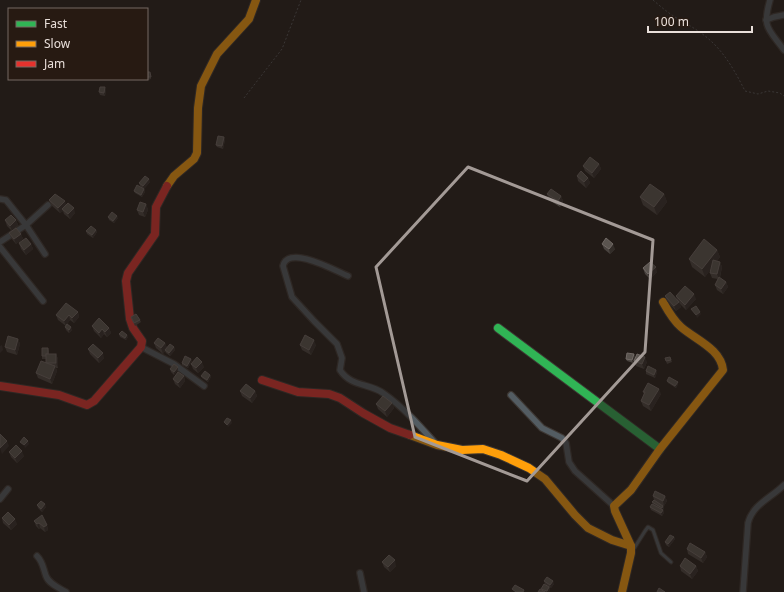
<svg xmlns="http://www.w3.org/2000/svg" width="784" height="592" font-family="'Noto Sans',sans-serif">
  <rect width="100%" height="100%" fill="#221b17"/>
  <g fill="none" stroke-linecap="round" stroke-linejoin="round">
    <g stroke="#3d3733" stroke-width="5">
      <path id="lane" d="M633 550 645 531 648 527 653 530 661 553 671 562"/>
    </g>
    <g stroke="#3d3733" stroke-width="8">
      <g id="street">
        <path d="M770 0C762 28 768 28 784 50"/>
        <path d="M766 20 774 17 784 15"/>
        <path d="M0 199 6 200 26 225 45 254"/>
        <path d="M0 242 26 225 48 205"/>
        <path d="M0 247 43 301"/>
        <path d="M348 276C336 271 288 244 283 266L292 297 314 321 337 344 342 358 340 370C351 387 369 383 383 393 403 407 419 425 435 443"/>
        <path d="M141 347 174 364 204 386"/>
        <path d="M511 395 542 428 562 438 566 443 569 462 575 471 614 506"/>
        <path d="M0 499 8 489"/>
        <path d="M37 556C43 562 43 568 46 576 49 584 59 588 66 592"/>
        <path d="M360 573 364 592"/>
        <path d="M743 592 748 523C753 504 771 498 784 485"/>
      </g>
    </g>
    <g stroke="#3d3733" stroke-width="10">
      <path id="fast" d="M498 328 660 449"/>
    </g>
    <g stroke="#3d3733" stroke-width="10">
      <g id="slow">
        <path d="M167 186 174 176 194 159 197 153 198 108 201 86 217 54 249 19 256 0"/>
        <path d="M410 435 437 445 462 450 483 449 501 455 529 468 545 479 575 515 588 528 612 540 631 546"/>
        <path d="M622 592 631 553V546L615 511 614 506 631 490 660 449 723 370C721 349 696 340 681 327 673 320 668 311 663 302"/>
      </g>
    </g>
    <g stroke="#3d3733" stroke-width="10">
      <g id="jam">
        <path d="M262 380 298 392 329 394 340 398 363 413 390 428 410 435"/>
        <path d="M0 386 59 395 87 405 94 401 141 347 142 341 133 328 130 319 126 281 128 273 155 234 156 207 167 186"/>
      </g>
    </g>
    <g stroke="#565759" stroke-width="1" stroke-dasharray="2 2" stroke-linecap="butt">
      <path d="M653 0C660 6 667 12 675 17 687 24 700 31 711 41 726 55 736 73 745 91L758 94 768 91 780 93 784 96"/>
      <path d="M244 98 282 49 301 0"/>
    </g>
    <use href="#lane" stroke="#535c62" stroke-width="3"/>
    <use href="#street" stroke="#535c62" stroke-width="5.5"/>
    <use href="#fast" stroke="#30b455" stroke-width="8"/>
    <use href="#slow" stroke="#ff9f0a" stroke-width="8"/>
    <use href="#jam" stroke="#e5322d" stroke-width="8"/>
  </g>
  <g fill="#49433f">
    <path d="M151 75V79L148 80 147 77Z"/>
    <path d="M106 90 105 96 100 95 99 92Z"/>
    <path d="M224 137 225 140 223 149 217 147 216 145Z"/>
    <path d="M599 164 601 169 594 178 585 171 583 166Z"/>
    <path d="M577 176 588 178 590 183 586 188 578 181Z"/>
    <path d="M150 182 144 189 145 192 142 197 135 193 134 191 144 189 140 186 139 183Z"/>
    <path d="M547 194 561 196 563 201 560 207 549 200Z"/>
    <path d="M664 194 667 202 657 215 643 205 640 197Z"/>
    <path d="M49 200 66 205 75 213 70 219 64 214 63 211 60 213 51 205Z"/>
    <path d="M146 204 148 210 145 217 139 215 137 210Z"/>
    <path d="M108 217 118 218 114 223 109 220Z"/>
    <path d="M5 220H16L18 225 16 228 21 234 23 239 16 244 11 238 9 233 12 231 7 226Z"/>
    <path d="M96 230 97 232 93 238 87 234 86 231Z"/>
    <path d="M19 243 31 244 33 249 26 255 21 249Z"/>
    <path d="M602 244 615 249 610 254 604 249Z"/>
    <path d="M717 250 720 257 717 261 720 262 722 267 720 278 726 282 728 287 723 294 717 290 715 285 718 279 712 278 710 273V270L705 277 692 267 689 259Z"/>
    <path d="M643 268 657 272 650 279 645 274Z"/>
    <path d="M665 296 677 300 676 296 696 299 686 310 679 303 681 307 676 311 667 301Z"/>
    <path d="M78 312 79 317 74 323 70 320 67 324 72 330 69 333 66 330 65 327 66 326 58 320 56 315Z"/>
    <path d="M131 317 140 320 141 322 135 326Z"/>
    <path d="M92 326 109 328 111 333 107 337 104 334 101 338 94 331Z"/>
    <path d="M119 334 128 337 126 340 120 337Z"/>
    <path d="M18 339 20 344 17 355 7 352 5 347Z"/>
    <path d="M154 343H165L167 348 174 347 175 350 170 356 166 353 165 351 163 354 156 348Z"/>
    <path d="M300 345H316L311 355 302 350Z"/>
    <path d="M48 348 49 351V354H56L58 359V368H56L57 371 52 384 38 378 36 373 46 363V359H42V356Z"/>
    <path d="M88 349 104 358 99 363 90 354Z"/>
    <path d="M634 354 635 357 633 363 627 361 626 359Z"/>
    <path d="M670 357 672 362 667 364 666 361Z"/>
    <path d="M192 361 188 368 182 365V363Z"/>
    <path d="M634 361 647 362 644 369 636 366Z"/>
    <path d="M191 364 204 367 198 373 193 369Z"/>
    <path d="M178 367V369L174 375 171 372 170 369Z"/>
    <path d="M656 370 657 372 655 378 646 374V371Z"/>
    <path d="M210 375 211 377 208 382 202 378 201 376Z"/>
    <path d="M184 376 185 381 180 388 175 384 173 379Z"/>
    <path d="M667 381 678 384 676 388 668 383Z"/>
    <path d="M240 391H255L257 396 252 403 242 396Z"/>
    <path d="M643 392 661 394 651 411 643 406 641 401 644 394Z"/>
    <path d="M392 403 394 408 387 417 378 409 376 404Z"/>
    <path d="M9 452 24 456 17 463 11 457Z"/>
    <path d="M653 496H665L667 501 664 506 660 504 663 506 664 508 663 510 664 513 662 516 651 510 650 507 653 505 652 502 654 500Z"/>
    <path d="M37 505 46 507 42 512 38 508Z"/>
    <path d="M2 518 17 524 11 530 3 523Z"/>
    <path d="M34 521 47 525 48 530 45 532 40 528 39 529 36 526Z"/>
    <path d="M674 537 675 539 669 547 666 545 665 542Z"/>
    <path d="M687 549 705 552 707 557 703 563 688 554Z"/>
    <path d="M382 562 396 566 390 572 384 567Z"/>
    <path d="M680 566H696L698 571 692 579 681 571Z"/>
    <path d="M544 581 554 584 551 588 550 587V589L549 592H538L542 590 541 589 549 587 545 584Z"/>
  </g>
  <g fill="#322c28">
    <path d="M105 87 106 90 105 96 104 93Z"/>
    <path d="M224 137 225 140 223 149 222 146Z"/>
    <path d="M599 164 601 169 594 178 592 173Z"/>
    <path d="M588 178 590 183 586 188 584 182Z"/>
    <path d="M149 179 150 182 144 189 143 186Z"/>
    <path d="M144 189 145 192 142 197 141 195Z"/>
    <path d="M664 194 667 202 657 215 654 207Z"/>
    <path d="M561 196 563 201 560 207 558 201Z"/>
    <path d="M65 201 67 206 62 209 63 211 60 213 58 208Z"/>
    <path d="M146 204 148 210 145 217 143 212Z"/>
    <path d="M74 208 75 213 70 219 68 214Z"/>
    <path d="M117 216 118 218 114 223 113 221Z"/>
    <path d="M16 220 18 225 12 231 10 226Z"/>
    <path d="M96 230 97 232 93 238 92 235Z"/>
    <path d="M21 234 23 239 16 244 14 239Z"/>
    <path d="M31 244 33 249 26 255 24 250Z"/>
    <path d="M613 244 615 249 610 254 609 249Z"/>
    <path d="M717 250 720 257 705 277 702 269Z"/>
    <path d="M720 262 722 267 719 280 717 274Z"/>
    <path d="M656 267 657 272 650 279 648 274Z"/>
    <path d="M726 282 728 287 723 294 721 289Z"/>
    <path d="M694 294 696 299 686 310 685 305Z"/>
    <path d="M679 302 681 307 676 311 674 306Z"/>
    <path d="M78 312 79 317 74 323 72 318Z"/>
    <path d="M700 312 701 314 697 318 696 315Z"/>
    <path d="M69 315 70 320 66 326 64 321Z"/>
    <path d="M71 327 72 330 69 333V330Z"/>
    <path d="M109 328 111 333 107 337 105 332Z"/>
    <path d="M102 329 104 334 101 338 99 333Z"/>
    <path d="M127 335 128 337 126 340 125 338Z"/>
    <path d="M18 339 20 344 17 355 15 350Z"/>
    <path d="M314 340 316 345 311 355 309 350Z"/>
    <path d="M165 343 167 348 163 354 161 348Z"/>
    <path d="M2 345 3 350 0 353V346Z"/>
    <path d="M174 347 175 350 170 356 169 353Z"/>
    <path d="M103 353 104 358 99 363 98 358Z"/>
    <path d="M56 354 58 359V368L56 363Z"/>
    <path d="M634 354 635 357 633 363 632 360Z"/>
    <path d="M645 357 647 362 644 369 642 364Z"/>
    <path d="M191 359 192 361 188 368 187 366Z"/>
    <path d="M202 362 204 367 198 373 196 368Z"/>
    <path d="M55 366 57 371 52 384 50 379Z"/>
    <path d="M178 367V369L174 375V372Z"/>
    <path d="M656 370 657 372 655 378 654 375Z"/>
    <path d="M210 375 211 377 208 382 207 380Z"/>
    <path d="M184 376 185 381 180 388 178 383Z"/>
    <path d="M678 382V384L676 388 675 386Z"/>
    <path d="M659 389 661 394 651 411 649 405Z"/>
    <path d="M255 391 257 396 252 403 250 398Z"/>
    <path d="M392 403 394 408 387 417 385 411Z"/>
    <path d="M231 420 232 423 228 427 227 425Z"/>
    <path d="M7 441 9 446 2 454 0 448Z"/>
    <path d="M28 441 29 444 25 448 24 445Z"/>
    <path d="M22 451 24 456 17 463 15 458Z"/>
    <path d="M665 496 667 501 664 506 663 501Z"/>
    <path d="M45 504 46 507 42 512 41 509Z"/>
    <path d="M663 506 664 508 663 510 664 513 662 516 661 513 663 511 662 508Z"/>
    <path d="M15 519 17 524 11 530 9 525Z"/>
    <path d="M39 523 40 528 39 529 37 524Z"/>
    <path d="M47 525 48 530 45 532 44 527Z"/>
    <path d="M674 537 675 539 669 547 668 544Z"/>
    <path d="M705 552 707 557 703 563 701 558Z"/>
    <path d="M395 560 396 566 390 572 388 567Z"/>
    <path d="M696 566 698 571 692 579 690 574Z"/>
    <path d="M553 581 554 584 551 588 550 585Z"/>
    <path d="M549 587 550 589 549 592H547Z"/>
  </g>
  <g fill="#5a544f" stroke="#716965">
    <path d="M147 72H150L151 77H147Z"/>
    <path d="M100 87H105L104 93 99 92Z"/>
    <path d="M218 136 224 137 222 146 216 145Z"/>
    <path d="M590 157 599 164 592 173 583 166Z"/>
    <path d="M581 171 588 178 584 182 577 176Z"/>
    <path d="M145 176 149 179 143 186 139 183Z"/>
    <path d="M650 184 664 194 654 207 640 197Z"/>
    <path d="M137 185 144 189 141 195 134 191Z"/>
    <path d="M551 189 561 196 558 201 547 194Z"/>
    <path d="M55 194 65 201 58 208 49 200Z"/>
    <path d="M140 202 146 204 143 212 137 210Z"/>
    <path d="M68 203 74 208 68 214 62 209Z"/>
    <path d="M112 212 117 216 113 221 108 217Z"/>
    <path d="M11 215 16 220 10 226 5 220Z"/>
    <path d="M91 226 96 230 92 235 86 231Z"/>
    <path d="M16 228 21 234 14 239 9 233Z"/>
    <path d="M26 238 31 244 24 250 19 243Z"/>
    <path d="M606 238 613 244 609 249 602 244Z"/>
    <path d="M704 239 717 250 702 269 689 259Z"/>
    <path d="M713 260 720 262 717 274 710 273Z"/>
    <path d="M650 262 656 267 648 274 643 268Z"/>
    <path d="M719 277 726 282 721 289 715 285Z"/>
    <path d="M685 286 694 294 685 305 676 296Z"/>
    <path d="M670 292 679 302 674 306 665 296Z"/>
    <path d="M66 303 78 312 72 318 69 315 64 321 56 315Z"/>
    <path d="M696 306 700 312 696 315 691 309Z"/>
    <path d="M136 314 140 320 134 323 131 317Z"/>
    <path d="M99 318 109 328 105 332 102 329 99 333 92 326Z"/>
    <path d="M67 324 71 327 69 330 65 327Z"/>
    <path d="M122 331 127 335 125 338 119 334Z"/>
    <path d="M305 335 314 340 309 350 300 345Z"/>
    <path d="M8 336 18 339 15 350 5 347Z"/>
    <path d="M158 338 165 343 161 348 154 343Z"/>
    <path d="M93 344 103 353 98 358 88 349Z"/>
    <path d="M170 344 174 347 169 353 165 350Z"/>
    <path d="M42 348H48V354H46V356H42Z"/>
    <path d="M627 353 634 354 632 360 626 359Z"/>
    <rect x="46" y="354" width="10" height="9"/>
    <path d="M637 354 645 357 642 364 634 361Z"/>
    <path d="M185 356 191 359 187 366 182 363Z"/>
    <path d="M197 357 202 362 196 368 191 364Z"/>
    <path d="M670 357 671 360 666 361 665 358Z"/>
    <path d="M41 361 55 366 50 379 36 373Z"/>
    <path d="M174 364 178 367 174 372 170 369Z"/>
    <path d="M648 366 656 370 654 375 646 371Z"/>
    <path d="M205 371 210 375 207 380 201 376Z"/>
    <path d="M178 372 184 376 178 383 173 379Z"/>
    <path d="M669 377 678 382 675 386 667 381Z"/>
    <path d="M648 383 659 389 649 405 641 401 645 392H643Z"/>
    <path d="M246 384 255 391 250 398 240 391Z"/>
    <path d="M383 396 392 403 385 411 376 404Z"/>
    <path d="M227 418 231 420 227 425 224 422Z"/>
    <path d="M0 434 7 441 0 448Z"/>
    <path d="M24 437 28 441 24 445 20 442Z"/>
    <path d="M16 445 22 451 15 458 9 452Z"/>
    <path d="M655 491 665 496 663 501 653 496Z"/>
    <path d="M654 500 663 506 662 508 652 502Z"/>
    <path d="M41 501 45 504 41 509 37 505Z"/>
    <path d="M652 504 663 510 661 513 650 507Z"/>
    <path d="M8 512 15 519 9 525 2 518Z"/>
    <path d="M42 515 47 525 44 527 39 523 37 524 34 521Z"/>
    <path d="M670 535 674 537 668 544 665 542Z"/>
    <path d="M690 543 705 552 701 558 687 549Z"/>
    <path d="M389 555 395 560 388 567 382 562Z"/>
    <path d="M685 558 696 566 690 574 680 566Z"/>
    <path d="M547 577 553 581 550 585 544 581Z"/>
    <path d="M544 584 549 587 547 591 541 589Z"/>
    <path d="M515 585 524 590 523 592H516L512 589Z"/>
    <path d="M659 588 665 592H657Z"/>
    <path d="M540 589 545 592H538Z"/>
  </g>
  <path d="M0 0H784V592H0ZM468 167 653 240 645 352 527 481 415 437 376 267Z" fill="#221b17" fill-opacity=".55" fill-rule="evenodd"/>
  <path fill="none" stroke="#a39a96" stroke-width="3" stroke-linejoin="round" d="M468 167 653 240 645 352 527 481 415 437 376 267Z"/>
  <rect x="8" y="8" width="140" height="72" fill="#271a12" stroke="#756962"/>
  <rect x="16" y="21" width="20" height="6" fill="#30b455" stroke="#756962"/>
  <text x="44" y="28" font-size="12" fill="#e9dfda">Fast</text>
  <rect x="16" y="41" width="20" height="6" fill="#ff9f0a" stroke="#756962"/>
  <text x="44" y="48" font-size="12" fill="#e9dfda">Slow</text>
  <rect x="16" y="61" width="20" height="6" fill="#e5322d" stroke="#756962"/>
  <text x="44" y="68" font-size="12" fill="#e9dfda">Jam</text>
  <path d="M648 26v6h104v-6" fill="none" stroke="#e9dfda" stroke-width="2"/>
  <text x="654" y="26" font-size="12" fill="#e9dfda" stroke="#271a12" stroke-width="3" paint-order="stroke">100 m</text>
</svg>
